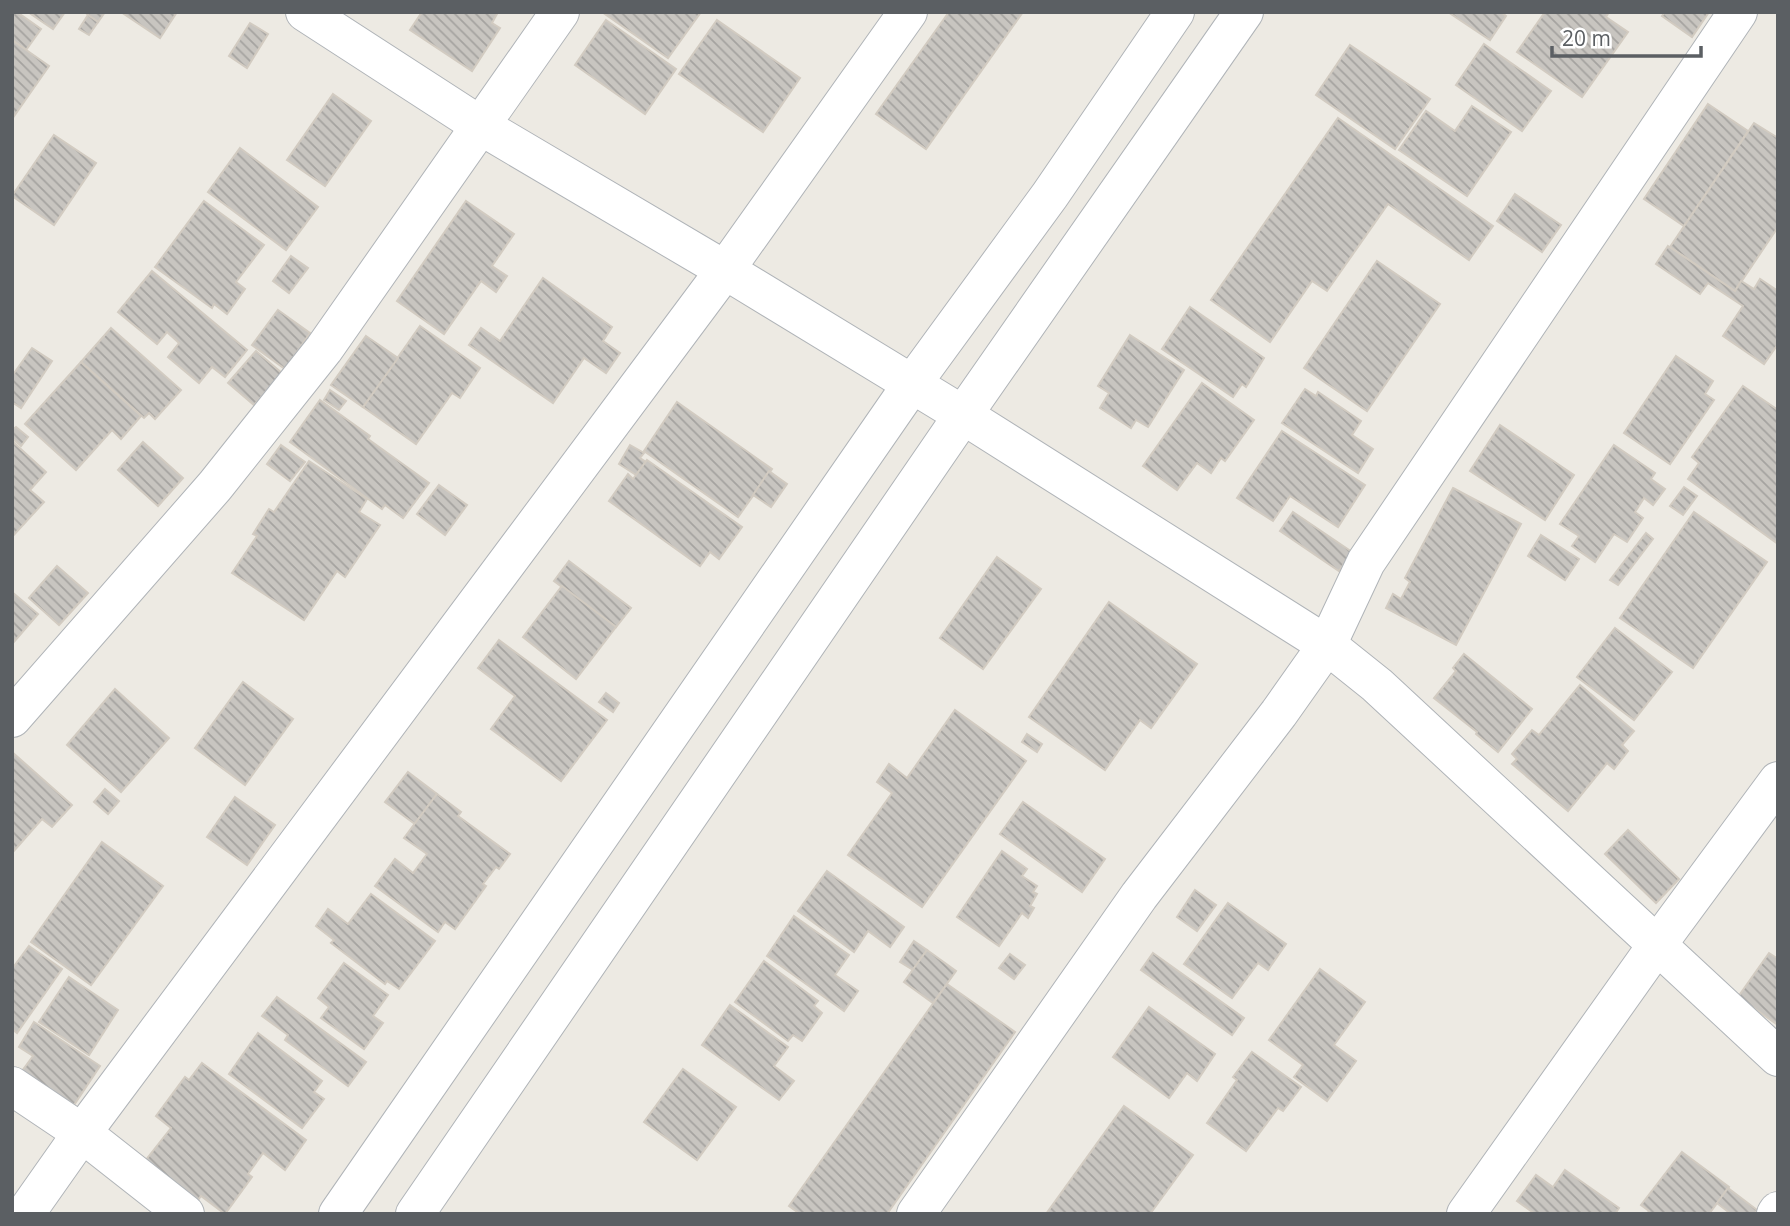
<svg xmlns="http://www.w3.org/2000/svg" width="1790" height="1226" font-family="'Open Sans',sans-serif">
  <defs>
    <pattern id="building-back-hatch" width="6" height="6" patternUnits="userSpaceOnUse" patternTransform="scale(1.75)"><rect width="6" height="6" fill="#c8c5c0"/><path d="M-1 5l2 2M0 0l6 6M5-1l2 2" fill="none" stroke="#a5a3a0"/></pattern>
  </defs>
  <rect width="100%" height="100%" fill="#edeae3"/>
  <g fill="url(#building-back-hatch)" stroke="#d2cbc1" stroke-width="2">
    <path d="M12 12H17L41 29 26 50 12 40Z"/>
    <path d="M28 12H65L53 29Z"/>
    <path d="M88 12H105L98 22 87 14Z"/>
    <path d="M121 12H177L160 38Z"/>
    <path d="M422 12H498L492 23 500 28 472 71 410 30Z"/>
    <path d="M602 12H701L668 58Z"/>
    <path d="M949 12H1023L926 149 876 114Z"/>
    <path d="M1448 12H1501L1506 16 1490 40Z"/>
    <path d="M1545 12H1609L1606 17 1628 32 1582 97 1517 52Z"/>
    <path d="M1665 12H1709L1692 37 1662 16Z"/>
    <path d="M88 15 98 22 89 35 79 29Z"/>
    <path d="M606 20 676 69 645 114 575 65Z"/>
    <path d="M717 20 800 78 763 132 679 74Z"/>
    <path d="M250 23 268 34 247 68 229 56Z"/>
    <path d="M12 40 49 66 12 119Z"/>
    <path d="M1484 44 1551 91 1522 131 1456 85Z"/>
    <path d="M1350 45 1430 99 1395 149 1316 95Z"/>
    <path d="M333 94 371 121 325 186 287 160Z"/>
    <path d="M1708 104 1748 131 1684 226 1644 199Z"/>
    <path d="M1472 106 1511 132 1467 196 1399 150 1426 111 1455 131Z"/>
    <path d="M1338 118 1493 226 1469 260 1388 204 1327 291 1312 281 1270 342 1211 300Z"/>
    <path d="M1754 123 1778 138V227L1735 291 1670 247Z"/>
    <path d="M54 135 96 163 54 225 12 196Z"/>
    <path d="M240 148 318 207 286 250 208 192Z"/>
    <path d="M1515 194 1561 225 1542 252 1497 221Z"/>
    <path d="M204 201 264 245 236 282 245 289 227 314 214 304 212 308 155 267Z"/>
    <path d="M466 201 514 234 492 266 507 276 496 292 481 281 444 334 397 301Z"/>
    <path d="M1668 246 1735 291 1741 281 1754 289 1760 279 1778 291V344L1764 364 1723 336 1743 306 1708 283 1700 294 1656 264Z"/>
    <path d="M291 256 308 268 289 293 273 281Z"/>
    <path d="M1377 261 1440 304 1367 411 1304 368Z"/>
    <path d="M152 271 247 350 225 377 212 367 199 383 168 357 179 343 167 332 157 344 118 312Z"/>
    <path d="M543 278 612 327 603 341 620 353 606 373 584 358 553 403 469 345 481 328 500 341Z"/>
    <path d="M1190 307 1264 358 1246 387 1242 384 1233 397 1162 349Z"/>
    <path d="M278 310 310 333 285 369 252 345Z"/>
    <path d="M420 326 480 368 460 398 452 393 416 444 363 407Z"/>
    <path d="M111 328 181 390 155 419 149 413 144 418 81 362Z"/>
    <path d="M1130 335 1184 370 1148 427 1136 420 1131 428 1100 408 1109 393 1098 386Z"/>
    <path d="M366 336 398 358 363 407 331 385Z"/>
    <path d="M32 348 52 361 21 408 12 402V376Z"/>
    <path d="M256 351 282 373 254 405 228 383Z"/>
    <path d="M1676 356 1713 381 1705 394 1714 400 1670 464 1624 433Z"/>
    <path d="M81 362 141 416 121 439 112 430 76 470 25 424Z"/>
    <path d="M1202 383 1254 420 1225 461 1221 458 1211 473 1197 463 1177 490 1143 466Z"/>
    <path d="M1743 386 1778 410V544L1688 479 1699 463 1692 457Z"/>
    <path d="M1305 389 1316 396 1318 392 1361 421 1352 435 1373 449 1358 473 1282 423Z"/>
    <path d="M330 390 346 401 339 410 324 400Z"/>
    <path d="M320 400 370 436 368 439 429 483 403 518 385 505 382 509 290 442Z"/>
    <path d="M677 402 772 469 738 517 644 451Z"/>
    <path d="M1500 425 1574 475 1545 520 1470 471Z"/>
    <path d="M16 427 28 437 21 446 12 438V430Z"/>
    <path d="M1282 431 1365 485 1338 527 1290 496 1273 521 1237 498Z"/>
    <path d="M12 441 46 472 30 490 44 502 12 537Z"/>
    <path d="M143 442 183 478 158 506 118 470Z"/>
    <path d="M281 445 305 462 290 481 267 464Z"/>
    <path d="M630 445 644 453 640 458 646 462 636 475 619 464Z"/>
    <path d="M1614 445 1655 473 1651 479 1665 489 1653 505 1644 498 1635 512 1643 518 1627 542 1614 534 1595 562 1572 546 1579 536 1560 524Z"/>
    <path d="M647 460 742 527 719 559 710 552 700 566 609 501 628 474 633 479Z"/>
    <path d="M309 461 367 499 359 512 380 525 345 577 337 571 304 620 232 573 257 536 253 534 269 509 274 512Z"/>
    <path d="M769 471 787 484 771 507 753 495Z"/>
    <path d="M439 485 467 505 445 535 417 514Z"/>
    <path d="M1684 487 1697 496 1683 515 1670 506Z"/>
    <path d="M1453 488 1521 524 1456 645 1386 608 1393 594 1401 599 1410 582 1405 578Z"/>
    <path d="M1293 512 1352 552 1339 571 1280 531Z"/>
    <path d="M1694 512 1767 562 1693 668 1620 618Z"/>
    <path d="M1646 533 1653 539 1618 585 1610 580Z"/>
    <path d="M1541 535 1579 559 1565 580 1528 556Z"/>
    <path d="M997 557 1041 589 983 669 940 638Z"/>
    <path d="M569 561 631 608 616 627 554 581Z"/>
    <path d="M57 566 88 593 59 625 29 598Z"/>
    <path d="M562 586 616 627 576 679 523 637Z"/>
    <path d="M12 592 38 614 13 643 12 642Z"/>
    <path d="M1109 602 1197 664 1151 728 1140 720 1105 770 1029 717Z"/>
    <path d="M1615 628 1672 672 1634 720 1577 677Z"/>
    <path d="M499 640 607 720 561 781 491 729 515 696 478 668Z"/>
    <path d="M1464 654 1532 709 1498 752 1476 734 1477 732 1434 698 1456 671 1453 668Z"/>
    <path d="M243 682 293 719 245 785 195 748Z"/>
    <path d="M1580 685 1634 731 1622 745 1628 751 1614 769 1607 763 1568 811 1512 764 1517 759 1512 754 1532 730 1539 735Z"/>
    <path d="M115 689 169 738 121 792 67 745Z"/>
    <path d="M606 693 619 703 613 712 599 702Z"/>
    <path d="M955 710 1026 761 922 907 848 855 892 793 877 782 889 764 907 778Z"/>
    <path d="M1027 734 1042 744 1037 752 1022 742Z"/>
    <path d="M12 752 72 805 52 827 42 819 12 853Z"/>
    <path d="M408 772 437 794 415 824 385 802Z"/>
    <path d="M105 789 119 801 108 814 94 802Z"/>
    <path d="M437 794 461 812 458 816 510 854 499 869 496 867 483 884 486 886 455 929 445 922 438 932 375 886 395 859 413 873 427 854 404 838Z"/>
    <path d="M235 797 275 825 247 865 207 837Z"/>
    <path d="M1023 802 1105 859 1082 892 1000 834Z"/>
    <path d="M1628 830 1679 879 1656 903 1605 854Z"/>
    <path d="M102 842 163 886 91 985 31 942Z"/>
    <path d="M1002 851 1027 869 1022 876 1037 886 1033 892 1037 894 1030 906 1034 908 1028 918 1022 913 999 946 957 917Z"/>
    <path d="M827 871 904 927 890 947 868 931 854 952 798 911Z"/>
    <path d="M1195 890 1216 905 1197 931 1177 917Z"/>
    <path d="M371 894 435 941 399 989 387 981 385 984 331 943 334 940 316 926 328 909 348 924Z"/>
    <path d="M1228 903 1286 944 1268 970 1258 963 1232 998 1184 964Z"/>
    <path d="M794 916 849 955 835 975 858 991 844 1011 767 956Z"/>
    <path d="M914 941 927 950 913 970 900 962Z"/>
    <path d="M29 946 62 969 17 1033 12 1029V969Z"/>
    <path d="M927 950 956 971 933 1003 904 982Z"/>
    <path d="M1153 953 1244 1018 1232 1035 1141 970Z"/>
    <path d="M1769 953 1778 959V1025L1738 997Z"/>
    <path d="M1010 954 1025 965 1014 979 999 968Z"/>
    <path d="M764 961 818 1001 814 1006 822 1013 802 1041 793 1035 788 1041 735 1002Z"/>
    <path d="M344 963 388 995 373 1016 383 1023 364 1049 321 1018 329 1007 318 998Z"/>
    <path d="M1320 969 1365 1002 1334 1045 1356 1061 1327 1101 1294 1077 1303 1065 1269 1040Z"/>
    <path d="M69 977 118 1010 89 1055 39 1022Z"/>
    <path d="M947 984 1015 1032 887 1214H800L789 1206Z"/>
    <path d="M277 997 366 1062 348 1086 285 1040 288 1035 262 1016Z"/>
    <path d="M730 1005 788 1047 774 1066 794 1081 779 1100 702 1045Z"/>
    <path d="M1149 1007 1215 1054 1197 1081 1187 1073 1169 1098 1113 1057Z"/>
    <path d="M34 1022 100 1066 74 1105 22 1071 33 1056 19 1047Z"/>
    <path d="M258 1033 322 1081 314 1092 324 1099 302 1128 229 1074Z"/>
    <path d="M1252 1052 1301 1087 1283 1111 1278 1108 1246 1151 1207 1123 1237 1080 1233 1077Z"/>
    <path d="M202 1063 306 1140 285 1170 263 1153 248 1174 252 1177 225 1214 201 1196 198 1200 145 1161 171 1128 156 1116 185 1077 189 1080Z"/>
    <path d="M683 1069 736 1107 697 1160 644 1122Z"/>
    <path d="M1124 1106 1193 1155 1150 1214H1046Z"/>
    <path d="M1682 1152 1729 1187 1709 1214H1647L1649 1211 1641 1205Z"/>
    <path d="M1565 1170 1619 1208 1615 1214H1535L1517 1201 1536 1175 1553 1187Z"/>
    <path d="M1728 1188 1757 1210 1755 1214H1731L1717 1203Z"/>
  </g>
  <g fill="none" stroke-linecap="round" stroke-linejoin="round">
    <g stroke="#b0b4b8" stroke-width="40">
      <g id="minor">
        <path d="M305 12 481 126 725 270"/>
        <path d="M1327 645 1377 685 1778 1057"/>
        <path d="M12 718 215 486 324 349 560 12"/>
        <path d="M12 1086 82 1133 185 1214"/>
        <path d="M25 1214 82 1133 725 270 908 12"/>
        <path d="M916 1214 1139 896 1279 713 1327 645 1366 562 1738 12"/>
        <path d="M1466 1214 1657 945 1778 781"/>
        <path d="M1776 1214 1778 1211"/>
      </g>
    </g>
    <g stroke="#b0b4b8" stroke-width="40">
      <g id="tertiary">
        <path d="M725 270 963 415 1327 645"/>
        <path d="M338 1214 912 384 1050 195 1175 12"/>
        <path d="M415 1214 963 415 1244 12"/>
      </g>
    </g>
    <use href="#minor" stroke="#fff" stroke-width="38"/>
    <use href="#tertiary" stroke="#fff" stroke-width="38"/>
  </g>
  <rect width="1790" height="1226" fill="none" stroke="#5b5f63" stroke-width="28"/>
  <path d="M1552 46v10h149v-10" fill="none" stroke="#5b5f63" stroke-width="3.5"/>
  <text x="1562" y="46" font-size="21" fill="#5b5f63" stroke="#ffffff" stroke-width="5" paint-order="stroke">20 m</text>
</svg>
